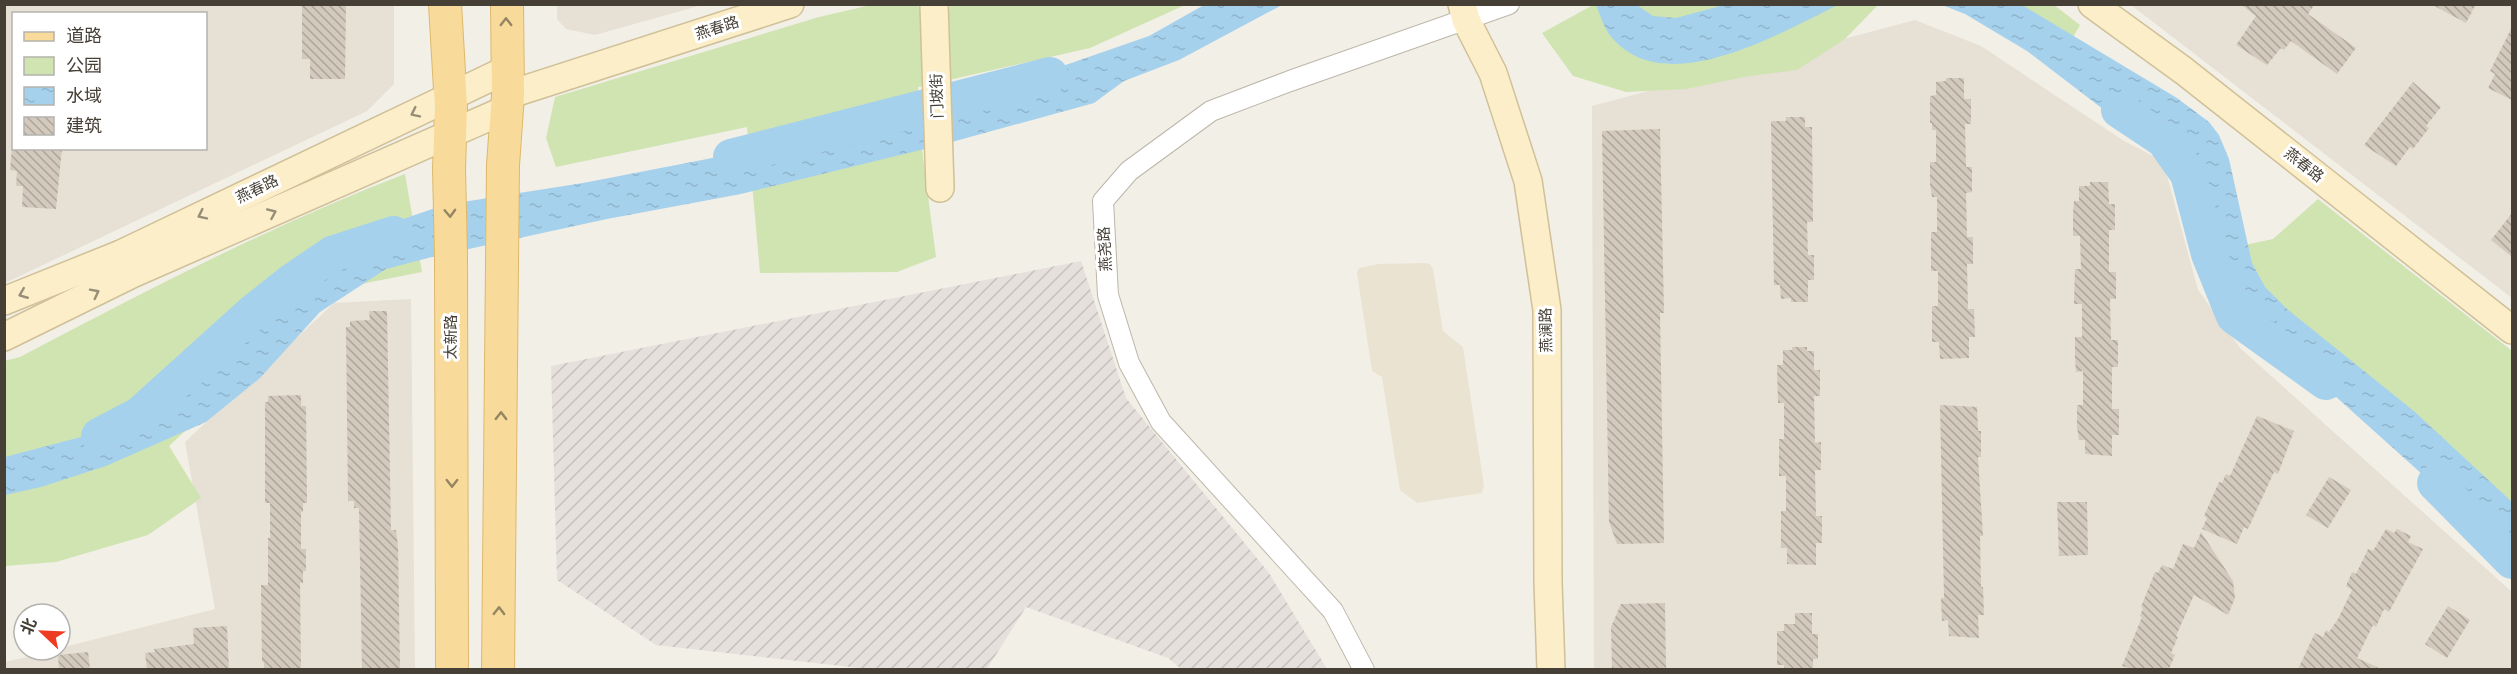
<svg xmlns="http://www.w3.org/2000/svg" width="2517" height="674" font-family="'Source Sans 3','Noto Sans SC',sans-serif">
  <defs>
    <pattern id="industrial-furrows" width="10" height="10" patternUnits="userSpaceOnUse" patternTransform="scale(1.5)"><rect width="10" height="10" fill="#e5e0db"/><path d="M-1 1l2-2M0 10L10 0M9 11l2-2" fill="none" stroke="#c6c1bd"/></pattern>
    <pattern id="water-ripples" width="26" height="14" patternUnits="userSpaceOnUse" patternTransform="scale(1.5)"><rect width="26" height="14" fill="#a6d1ec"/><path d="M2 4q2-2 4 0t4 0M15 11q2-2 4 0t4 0" fill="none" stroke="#90b4cb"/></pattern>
    <pattern id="building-back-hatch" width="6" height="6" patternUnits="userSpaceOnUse" patternTransform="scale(1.5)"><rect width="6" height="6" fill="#d3cabd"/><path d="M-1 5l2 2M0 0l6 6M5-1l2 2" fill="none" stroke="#ada59a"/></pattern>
  </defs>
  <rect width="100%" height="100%" fill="#f2efe7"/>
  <g fill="#e6e0d5" fill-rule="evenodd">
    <path d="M5 5H394V84L367 111 5 283ZM14 14H206V148H14Z"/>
    <path d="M557 5V4L702 5 595 35 566 29 557 19Z"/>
    <path d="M2131 5H2512V298Z"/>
    <path d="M1915 20 1981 46 2124 141 2163 161 2198 290 2240 348 2512 592V669H1594L1592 106Z"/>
    <path d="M411 299 415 669 5 670 4 662 60 650V648L215 609 185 442 334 303Z"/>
  </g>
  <path fill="url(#industrial-furrows)" d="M1081 261 1126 398 1269 573 1327 669H1181L1168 658 1026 607 987 669H868L656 645 557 580 551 366Z"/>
  <path fill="#ebe3d1" d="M1425 263 1430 264 1433 269 1443 331 1463 347 1484 486 1482 493 1417 503 1400 490 1382 377 1372 371 1357 273 1359 268 1379 264Z"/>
  <g fill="#cfe4b1">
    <path d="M966 4 1185 5 1090 48 918 87 922 149 936 257 897 272 760 273 747 127 556 167 546 138 555 97 819 17 871 5H916L923 10Z"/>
    <path d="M1593 5H1878L1845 39 1797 70 1749 76 1686 89 1626 92 1573 76 1542 33Z"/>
    <path d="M2016 5H2054L2080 25 2072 39Z"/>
    <path d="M405 174 422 272 361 284 305 319 169 446 201 498 148 535 56 562 5 566 4 361 20 357C145 291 272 225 405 174Z"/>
    <path d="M2318 199 2512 351V516L2254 280 2245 245 2273 239Z"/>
  </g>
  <g fill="url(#water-ripples)">
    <path d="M1204 5H1282L1179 60 1124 81 1094 103 941 145 741 194 607 219 432 257 386 269 320 312 260 378 206 422 106 466 41 487 5 495V457L96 433 162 403 205 373 303 277 326 259 406 218 444 205 583 183 795 142 991 91 1149 36Z"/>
    <path d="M1596 5H1637L1653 16 1676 18 1724 5H1838C1782 32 1670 99 1615 41 1605 32 1601 17 1596 5Z"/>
    <path d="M1942 5H2022L2177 98 2209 122 2219 135 2229 159 2252 263 2265 287 2287 309 2415 412 2512 502V554C2441 491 2370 428 2300 364 2276 342 2243 324 2228 294L2199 181 2188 160 2163 139 2112 116 2027 51 1965 14Z"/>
  </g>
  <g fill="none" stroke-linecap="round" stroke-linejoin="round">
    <g stroke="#a6d1ec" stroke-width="36">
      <path d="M2119 110 2164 140 2188 174 2209 254 2234 316 2326 382"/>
      <path d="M731 157 1050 75"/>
      <path d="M99 436 139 415 252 313 291 282 332 254 394 234"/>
      <path d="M2435 483 2512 561"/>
    </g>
  </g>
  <g fill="url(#building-back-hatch)">
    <path d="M302 4H346L345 79H310V59H302Z"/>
    <path d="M2240 4H2315L2308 14 2356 48 2337 74 2291 41 2284 50 2281 48 2267 65 2236 45 2256 16Z"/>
    <path d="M2431 4H2476L2466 23Z"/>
    <path d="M2512 27V100L2488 88 2495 74 2490 71Z"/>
    <path d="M1946 78H1964V99H1971V124H1965L1966 167H1972V192L1966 193 1967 237H1973V264H1967L1968 309H1974L1975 337H1969V358L1940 359 1939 342H1932V306H1938V271H1931V232H1937V197H1932L1930 184V162H1936V130H1932V123H1930V96L1936 95V82L1946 81Z"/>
    <path d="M2413 82 2441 107 2426 126 2429 128 2413 149 2410 147 2396 166 2364 145Z"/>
    <path d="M1786 117H1805V127H1812L1813 222H1807L1808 255H1814V280H1808V302H1791V298L1781 299 1780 285H1774L1771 121H1786Z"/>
    <path d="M1660 129 1664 313H1660L1664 543 1617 544 1609 522 1602 131Z"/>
    <path d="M12 148H62L56 209 22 207 23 186H16L17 171 10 170Z"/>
    <path d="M2090 182H2108L2109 204H2115V230H2109V272H2116V299H2110L2111 340H2118V367H2112V409H2119V435H2112V456L2085 454V440H2079L2077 427V405H2083V371L2076 372 2075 359V337H2082V304H2074L2075 269H2081L2080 236H2073V214L2074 201H2079V186H2090Z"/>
    <path d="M2512 213V257L2491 240Z"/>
    <path d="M369 311H387L391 530H396L398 547 400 669H362L359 508H354V501H348L346 327H350V321L370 320Z"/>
    <path d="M1792 347H1807V351H1814V370H1820V396H1814L1815 443 1821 442V470H1815L1816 516H1822V543H1816V565L1787 564V548H1781V511H1786V476H1779V439H1784V403H1778L1777 365H1783V350H1792Z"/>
    <path d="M301 395V406H306L307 503H303V512H301V549H306V571H303V583H300L301 669H264V662H262L261 585H268V538H270V503H265V402H268V396Z"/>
    <path d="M1940 405 1977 407 1978 431H1981V457H1978L1983 536H1980L1981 587H1983L1984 615H1978L1979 638 1949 636 1948 620 1942 621 1941 598H1944Z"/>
    <path d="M2257 416 2294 431 2278 474 2274 472 2248 529 2244 527 2237 544 2202 529 2207 518 2204 516 2219 482 2222 483 2226 474 2230 476Z"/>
    <path d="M2329 477 2351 490 2328 528 2306 515Z"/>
    <path d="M2057 502H2087L2088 555 2059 556Z"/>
    <path d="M2386 529 2394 533 2397 529 2411 536 2408 542 2423 549 2389 612 2384 609 2376 627 2373 625 2357 658 2381 669H2298L2315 633 2323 637 2326 630 2329 632 2338 619 2352 590 2346 586 2352 572 2356 574 2368 549 2373 551Z"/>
    <path d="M2201 532 2233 581 2235 598 2228 615 2194 595 2176 636 2178 637 2171 653 2175 655 2169 669H2132L2122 666 2142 617 2140 616 2143 608 2141 607 2155 572 2158 573 2162 565 2173 569 2183 544 2194 548Z"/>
    <path d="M1665 603 1666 669H1612L1611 627 1621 604Z"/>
    <path d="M2448 606 2470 620 2447 658 2425 644Z"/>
    <path d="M1795 613H1812V634H1818V659H1813V669H1784V665H1777V631H1784V624H1795Z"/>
    <path d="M227 626 229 669H147L145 653 155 652 154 649 194 644 193 628Z"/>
    <path d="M88 652 90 669H59L58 655Z"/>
  </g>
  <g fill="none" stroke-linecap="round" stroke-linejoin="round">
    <g stroke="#bdb6aa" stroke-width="22">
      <path id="street" d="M1364 670 1333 611 1161 422 1129 363 1108 295 1103 201 1129 171 1211 111 1290 81 1509 4"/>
    </g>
    <g stroke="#d0c098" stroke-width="30">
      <g id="secondary">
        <path d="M934 4 940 188"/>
        <path d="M1462 4 1466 20 1493 73 1528 181 1547 310 1548 582 1551 670"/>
        <path d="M2092 4 2184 71 2512 330"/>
        <path d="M508 95 790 4"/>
        <path d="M4 301 121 254 506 70"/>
        <path d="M4 337 132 274 507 109"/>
      </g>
    </g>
    <g stroke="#ddb86a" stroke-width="34">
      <g id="primary">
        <path d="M445 4 451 106 449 169 451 256 452 670"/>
        <path d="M498 670 503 165 508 95 507 4"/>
      </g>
    </g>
    <use href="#street" stroke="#fff" stroke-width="20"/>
    <use href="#secondary" stroke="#fbeec8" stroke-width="27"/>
    <use href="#primary" stroke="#f8db9a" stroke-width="32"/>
  </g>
  <defs><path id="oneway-chevron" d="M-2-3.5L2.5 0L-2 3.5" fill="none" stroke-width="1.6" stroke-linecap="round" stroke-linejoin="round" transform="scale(1.5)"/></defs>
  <g stroke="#968563">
    <use href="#oneway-chevron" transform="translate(506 22) rotate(-90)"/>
    <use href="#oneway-chevron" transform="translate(450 213) rotate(88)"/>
    <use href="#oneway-chevron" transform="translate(501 416) rotate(-89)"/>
    <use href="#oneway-chevron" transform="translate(452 483) rotate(90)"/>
    <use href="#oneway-chevron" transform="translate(499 611) rotate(-89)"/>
  </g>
  <g stroke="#978e78">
    <use href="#oneway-chevron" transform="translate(415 113) rotate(154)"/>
    <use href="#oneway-chevron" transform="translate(272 213) rotate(-24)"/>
    <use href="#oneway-chevron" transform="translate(202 215) rotate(154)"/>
    <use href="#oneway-chevron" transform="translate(95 293) rotate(-27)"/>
    <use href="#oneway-chevron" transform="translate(23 294) rotate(158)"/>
  </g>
  <g text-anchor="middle" stroke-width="6" stroke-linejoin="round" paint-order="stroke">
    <g font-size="15" fill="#453f36" stroke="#fff">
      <text transform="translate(717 28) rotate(-18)" y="5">燕春路</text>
      <text transform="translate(937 96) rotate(-92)" y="5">门坡街</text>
      <text transform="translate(2304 165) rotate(38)" y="5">燕春路</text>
      <text transform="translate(257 189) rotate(-26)" y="5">燕春路</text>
      <text transform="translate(1105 249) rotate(-93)" y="5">燕尧路</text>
      <text transform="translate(1546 330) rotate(-91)" y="5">燕澜路</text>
      <text transform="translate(451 337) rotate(-90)" y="5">太新路</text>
    </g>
  </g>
  <rect width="2517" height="674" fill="none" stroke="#453f36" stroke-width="12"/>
  <rect x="12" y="12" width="195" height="138" fill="#ffffff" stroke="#b5b2af" stroke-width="1.5"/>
  <rect x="24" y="32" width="30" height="9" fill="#f8db9a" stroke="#b5b2af" stroke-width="1.5"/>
  <text x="66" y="42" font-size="18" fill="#453f36">道路</text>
  <rect x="24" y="57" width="30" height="18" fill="#cfe4b1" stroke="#b5b2af" stroke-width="1.5"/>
  <text x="66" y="72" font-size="18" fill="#453f36">公园</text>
  <rect x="24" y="87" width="30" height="18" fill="url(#water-ripples)" stroke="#b5b2af" stroke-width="1.5"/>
  <text x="66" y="102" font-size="18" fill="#453f36">水域</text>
  <rect x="24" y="117" width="30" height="18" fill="url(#building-back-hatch)" stroke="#b5b2af" stroke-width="1.5"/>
  <text x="66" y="132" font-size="18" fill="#453f36">建筑</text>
  <g transform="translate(42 632) rotate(293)"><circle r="28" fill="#ffffff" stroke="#b5b2af" stroke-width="1.5"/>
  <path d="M0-4.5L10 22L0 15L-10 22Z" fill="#ee3c22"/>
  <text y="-9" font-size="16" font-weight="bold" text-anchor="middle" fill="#453f36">北</text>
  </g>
</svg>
